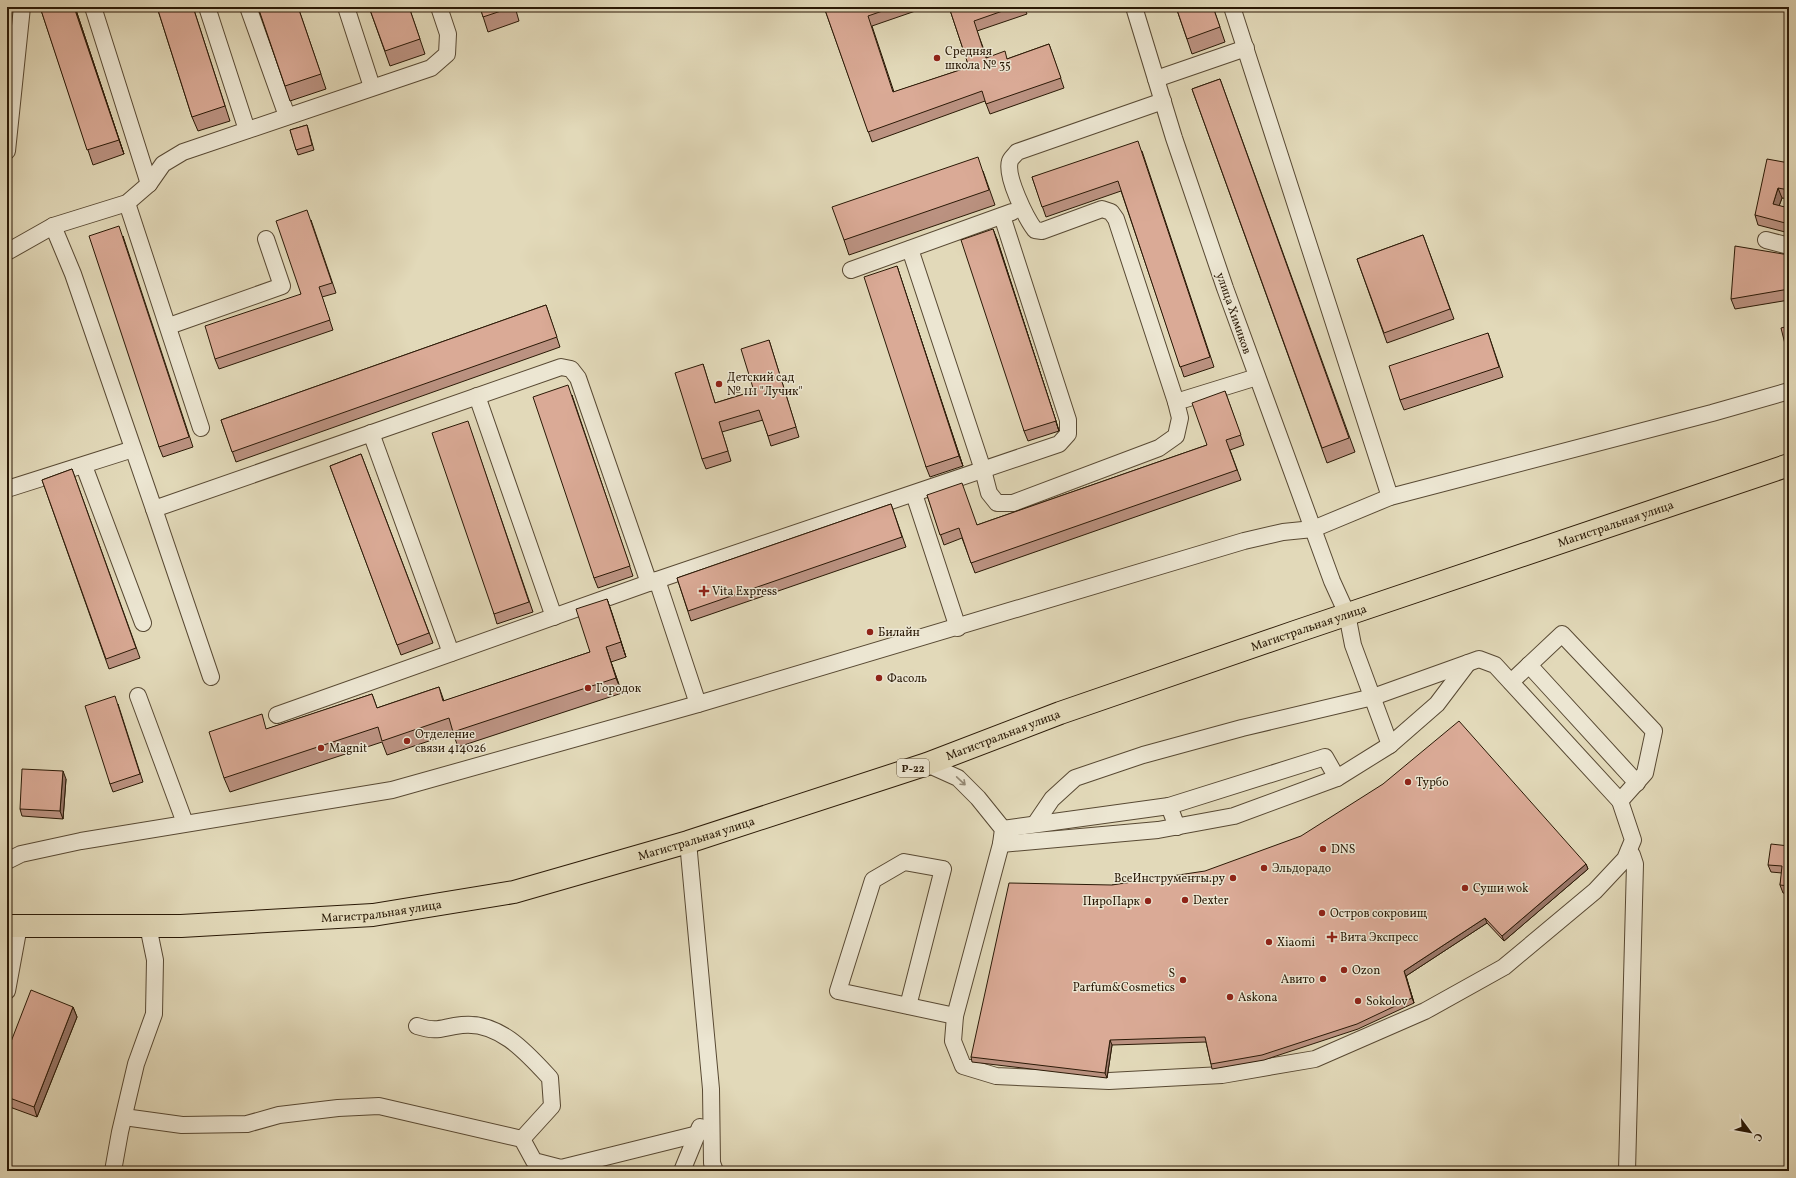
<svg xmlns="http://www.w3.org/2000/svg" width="1796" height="1178" font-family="Vollkorn,serif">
  <rect width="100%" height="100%" fill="#e2d9b9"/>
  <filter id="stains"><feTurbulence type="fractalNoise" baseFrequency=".005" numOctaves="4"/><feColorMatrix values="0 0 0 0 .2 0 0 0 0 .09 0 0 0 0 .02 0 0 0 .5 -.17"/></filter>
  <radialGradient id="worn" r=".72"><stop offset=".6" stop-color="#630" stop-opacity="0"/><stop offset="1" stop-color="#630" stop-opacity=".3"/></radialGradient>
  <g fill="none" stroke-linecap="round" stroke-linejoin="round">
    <g stroke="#584933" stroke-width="18">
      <g id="minor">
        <path d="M93 7 149 184"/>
        <path d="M207 7 247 130"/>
        <path d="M248 7 287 116"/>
        <path d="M346 7 372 87"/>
        <path d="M1232 7 1390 497"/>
        <path d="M1156 79 1246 48"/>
        <path d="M1163 101 1017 152C1015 155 1011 158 1010 161 1005 176 1026 218 1035 230L1042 231 1102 209 1111 212 1116 219 1176 402"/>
        <path d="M7 151 22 7"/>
        <path d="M127 203 201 428"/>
        <path d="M53 226 73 274 154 509 561 367 571 369 578 378 649 583"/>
        <path d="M1766 240 1789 246"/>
        <path d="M910 249 983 470 989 493 997 503H1013L1159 448 1176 436 1180 418 1176 402 1257 377"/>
        <path d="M7 252 53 226 127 203 149 184 163 164 183 152 431 68 447 54 448 34 439 7"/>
        <path d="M851 270 1012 212"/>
        <path d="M169 326 282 286 266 239"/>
        <path d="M477 396 554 617"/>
        <path d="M371 433 451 653"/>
        <path d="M84 466 143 623"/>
        <path d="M7 489 133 449"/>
        <path d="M914 494 958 628"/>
        <path d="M154 509 211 677"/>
        <path d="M657 580 698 704"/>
        <path d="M1529 665 1637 783"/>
        <path d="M1511 682 1562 634 1654 731 1645 773 1620 801"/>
        <path d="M138 696 185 823"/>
        <path d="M277 715 657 580 1059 444 1068 434V420L1002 216"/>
        <path d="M1390 745 1437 704 1468 663"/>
        <path d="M927 764 958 778 978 798 1003 829 1001 844 955 1016 953 1041 963 1066 996 1076 1109 1081 1222 1075 1315 1059 1425 1011 1504 967 1595 891 1625 859 1633 840 1620 801 1495 665 1479 659 1373 697 1242 728 1143 755 1075 778 1052 799 1035 824"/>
        <path d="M1177 827 1169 806 1325 757 1337 778"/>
        <path d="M1003 829 1169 806"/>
        <path d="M688 842 711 1089 712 1163 715 1171"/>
        <path d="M1001 844 1158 830 1234 816 1337 778 1390 745 1353 645 1347 614 1332 581 1225 288 1174 138 1134 7"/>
        <path d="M7 861 21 854 81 841 392 790 698 704 1244 541 1283 532 1313 529 1390 497 1712 413 1789 391"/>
        <path d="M7 991 19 926"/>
        <path d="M908 1006 943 869 904 862 873 880 838 991 955 1016"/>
        <path d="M417 1026C440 1033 441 1027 462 1025 499 1021 527 1053 550 1078L552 1106 522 1139"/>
        <path d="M124 1117 182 1125 247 1124 279 1115 338 1108 379 1106 522 1139 534 1161 561 1168 698 1134"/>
        <path d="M113 1171 120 1132 136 1064 154 1014 155 960 148 926"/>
        <path d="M682 1171 700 1127"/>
        <path d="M1627 1171 1635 864 1632 855 1629 851"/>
      </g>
    </g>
    <g stroke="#2a1906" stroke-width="24">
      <g id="highway">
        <path id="s1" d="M7 926H181L373 915 514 892 688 842 927 764 1060 713 1295 632 1789 465"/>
      </g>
    </g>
    <use href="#minor" stroke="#ece6d2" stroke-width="16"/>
    <use href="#highway" stroke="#e2d9b9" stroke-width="22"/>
  </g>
  <g fill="#bb9281" stroke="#2a1906">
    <path d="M40 7H75L124 154 93 165Z"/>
    <path d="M157 7H193L230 121 198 131 192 117Z"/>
    <path d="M258 7H298L326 89 290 101Z"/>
    <path d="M369 7H409L425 54 390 66Z"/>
    <path d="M480 7H515L519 21 488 32Z"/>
    <path d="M824 7H927L872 26 894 92 969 67 949 7H1024L1027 14 977 31 987 58 1007 59 1049 44 1064 88 990 114 985 101 872 142Z"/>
    <path d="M1176 7H1213L1225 42 1192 54Z"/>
    <path d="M1220 79 1355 452 1327 463 1192 89Z"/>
    <path d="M307 125 314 150 298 155 290 130Z"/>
    <path d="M1142 151 1214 367 1184 377 1121 191 1046 217 1032 177Z"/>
    <path d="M1789 163V199L1782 198 1779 206 1789 208V233L1758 225 1755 215Z"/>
    <path d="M983 171 995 205 849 255 844 240Z"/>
    <path d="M311 220 336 293 322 297 333 330 219 369 215 359 301 294Z"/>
    <path d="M1423 235 1454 319 1387 343 1357 259Z"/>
    <path d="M123 236 193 447 163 457 159 447Z"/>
    <path d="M997 239 1059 431 1028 441 1024 431Z"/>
    <path d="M1789 255V300L1735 309 1731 299Z"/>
    <path d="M900 276 963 466 930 477 926 467Z"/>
    <path d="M546 305 560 347 236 462 221 420Z"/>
    <path d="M1789 326V348L1787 349 1785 344Z"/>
    <path d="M1488 333 1503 377 1404 410 1400 400Z"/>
    <path d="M769 340 799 437 771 446 763 420 722 432 731 461 706 469 702 459 703 364 715 403 754 391Z"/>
    <path d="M1225 391 1244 445 1230 450 1241 480 975 573 962 538 944 545 927 495 977 525 1207 445Z"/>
    <path d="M572 395 633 576 598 588 594 578Z"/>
    <path d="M471 431 533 612 497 624 494 614Z"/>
    <path d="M361 454 433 643 401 655 330 466Z"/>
    <path d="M72 469 140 658 109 669 42 480Z"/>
    <path d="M891 504 906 547 691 621 677 578Z"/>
    <path d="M607 599 626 657 611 662 622 693 458 747 453 733 387 755 382 742 230 792 224 778 267 729 372 694 377 708 439 687 444 701 590 652Z"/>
    <path d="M118 704 143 782 113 792 110 784Z"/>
    <path d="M66 779 63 819 22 816 20 809Z"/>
    <path d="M1789 846V894L1783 893 1780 885 1782 873 1771 872 1768 865Z"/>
    <path d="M1586 864 1588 869 1504 941 1487 923 1406 976 1414 1003 1358 1029 1264 1060 1212 1069 1211 1064 1206 1042 1112 1045 1107 1078 972 1062 971 1057 1112 885Z"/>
    <path d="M73 1007 77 1017 37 1117 7 1106V1052Z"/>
  </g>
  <g fill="#997769" stroke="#2a1906">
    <path d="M74 7H75L124 154 119 140Z"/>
    <path d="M1778 188 1782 198 1776 214 1773 204Z"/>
    <path d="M993 229 997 239 1059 431 1056 421Z"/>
    <path d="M897 266 900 276 963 466 959 456Z"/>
    <path d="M607 599 612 613 626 657 621 642Z"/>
    <path d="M606 647 611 662 622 693 616 678Z"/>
    <path d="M63 771 66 779 63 819 60 811Z"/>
    <path d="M1586 864 1588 869 1504 941 1502 936Z"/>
    <path d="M1485 918 1487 923 1406 976 1414 1003 1404 971Z"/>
    <path d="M73 1007 77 1017 37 1117 34 1107Z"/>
    <path d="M1110 1040 1112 1045 1107 1078 1105 1073Z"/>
  </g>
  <g fill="#daaa96" stroke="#2a1906">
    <path d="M40 7H74L119 140 87 150Z"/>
    <path d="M157 7H193L225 106 192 117Z"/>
    <path d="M258 7H298L321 74 285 86Z"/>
    <path d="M369 7H409L420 39 385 51Z"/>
    <path d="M480 7H513L483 17Z"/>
    <path d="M824 7H894L868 16 893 92 969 67 949 7H1014L974 21 986 58 1005 51 1007 59 1049 44 1061 78 986 104 982 91 868 132Z"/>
    <path d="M1176 7H1213L1220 27 1187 39Z"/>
    <path d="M1220 79 1349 438 1322 448 1192 89Z"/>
    <path d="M307 125 312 145 296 150 290 130Z"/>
    <path d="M1138 141 1210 357 1180 367 1118 181 1042 207 1032 177Z"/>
    <path d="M978 157 989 190 844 240 832 207Z"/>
    <path d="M1767 159 1789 163V190L1778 188 1773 204 1789 208V224L1755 215Z"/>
    <path d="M307 210 332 283 319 287 330 320 215 359 205 326 301 294 276 221Z"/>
    <path d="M119 226 189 437 159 447 89 236Z"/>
    <path d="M993 229 1056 421 1024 431 961 240Z"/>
    <path d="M1423 235 1450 309 1384 333 1357 259Z"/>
    <path d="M1735 246 1789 255V289L1731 299Z"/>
    <path d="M897 266 959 456 926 467 864 277Z"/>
    <path d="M546 305 557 337 232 452 221 420Z"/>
    <path d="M1789 326V343L1785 344 1781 328Z"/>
    <path d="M1488 333 1499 367 1400 400 1389 366Z"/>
    <path d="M769 340 796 427 768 436 759 410 719 422 728 451 702 459 675 373 703 364 715 403 754 391 741 349Z"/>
    <path d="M568 385 630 566 594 578 533 397Z"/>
    <path d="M1225 391 1241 435 1226 440 1237 470 971 563 959 528 940 535 927 495 962 483 977 525 1207 445 1192 403Z"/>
    <path d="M468 421 529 602 494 614 432 433Z"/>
    <path d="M361 454 429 633 397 645 330 466Z"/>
    <path d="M72 469 136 648 106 659 42 480Z"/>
    <path d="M891 504 902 537 688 611 677 578Z"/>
    <path d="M607 599 621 642 606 647 616 678 453 732 449 718 382 741 378 727 224 778 209 732 262 714 266 729 372 694 377 708 439 687 443 701 590 652 576 609Z"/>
    <path d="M115 696 140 774 110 784 85 706Z"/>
    <path d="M1459 721 1586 864 1502 936 1485 918 1404 971 1412 998 1357 1024 1262 1055 1211 1064 1205 1037 1110 1040 1105 1073 971 1057 1009 883 1112 885 1205 871 1301 836 1383 784Z"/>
    <path d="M22 769 63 771 60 811 20 809Z"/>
    <path d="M1771 844 1789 846V886L1780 885 1782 866 1768 865Z"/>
    <path d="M31 990 73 1007 34 1107 7 1097V1052Z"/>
  </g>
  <defs><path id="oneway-shaft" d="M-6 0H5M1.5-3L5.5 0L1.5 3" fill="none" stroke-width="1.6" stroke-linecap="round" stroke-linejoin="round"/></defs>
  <use stroke="#958a76" href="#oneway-shaft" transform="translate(961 781) rotate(43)"/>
  <g fill="#8f2418" stroke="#ece6d2" stroke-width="1.5">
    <circle cx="937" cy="58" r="4"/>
    <circle cx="719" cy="384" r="4"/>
    <path d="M702 585h4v4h4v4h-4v4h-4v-4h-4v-4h4z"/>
    <circle cx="870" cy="632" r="4"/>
    <circle cx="879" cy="678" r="4"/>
    <circle cx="588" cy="688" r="4"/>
    <circle cx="407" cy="741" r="4"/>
    <circle cx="321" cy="748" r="4"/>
    <circle cx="1408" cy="782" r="4"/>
    <circle cx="1323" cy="849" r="4"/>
    <circle cx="1264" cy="868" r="4"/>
    <circle cx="1233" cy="878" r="4"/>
    <circle cx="1465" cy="888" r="4"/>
    <circle cx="1185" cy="900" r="4"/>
    <circle cx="1148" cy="901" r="4"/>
    <circle cx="1322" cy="913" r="4"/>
    <path d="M1330 931h4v4h4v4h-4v4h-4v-4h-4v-4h4z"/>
    <circle cx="1269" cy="942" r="4"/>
    <circle cx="1344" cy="970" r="4"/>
    <circle cx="1323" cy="979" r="4"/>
    <circle cx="1183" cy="980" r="4"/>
    <circle cx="1230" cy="997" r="4"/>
    <circle cx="1358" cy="1001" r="4"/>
  </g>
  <g text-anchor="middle" stroke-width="3" stroke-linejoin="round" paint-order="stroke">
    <rect fill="#ece6d2" stroke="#645643" stroke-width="1" x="897" y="759" width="32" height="18" rx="3"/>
    <g font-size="11" font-weight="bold" fill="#2a1906">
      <text x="913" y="772">Р-22</text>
    </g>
    <g font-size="12" fill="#2a1906" stroke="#ece6d2" text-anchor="start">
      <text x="945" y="55">Средняя<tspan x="945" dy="14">школа № 35</tspan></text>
      <text x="727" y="381">Детский сад<tspan x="727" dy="14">№ 111 "Лучик"</tspan></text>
      <text x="712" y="595">Vita Express</text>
      <text x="878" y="636">Билайн</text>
      <text x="887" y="682">Фасоль</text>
      <text x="596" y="692">Городок</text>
      <text x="415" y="738">Отделение<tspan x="415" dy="14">связи 414026</tspan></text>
      <text x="329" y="752">Magnit</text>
      <text x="1416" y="786">Турбо</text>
      <text x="1331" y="853">DNS</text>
      <text x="1272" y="872">Эльдорадо</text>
      <text x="1225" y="882" text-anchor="end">ВсеИнструменты.ру</text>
      <text x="1473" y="892">Суши wok</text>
      <text x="1193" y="904">Dexter</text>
      <text x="1140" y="905" text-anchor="end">ПироПарк</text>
      <text x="1330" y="917">Остров сокровищ</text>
      <text x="1340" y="941">Вита Экспресс</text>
      <text x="1277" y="946">Xiaomi</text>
      <text x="1352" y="974">Ozon</text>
      <text x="1175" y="977" text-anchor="end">S<tspan x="1175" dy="14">Parfum&amp;Cosmetics</tspan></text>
      <text x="1315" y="983" text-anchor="end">Авито</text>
      <text x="1238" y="1001">Askona</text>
      <text x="1366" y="1005">Sokolov</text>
    </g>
    <g font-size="12" fill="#2a1906" stroke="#ece6d2">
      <text transform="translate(1234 313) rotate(71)" y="4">улица Химиков</text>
      <text dy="4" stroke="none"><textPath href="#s1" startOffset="1671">Магистральная улица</textPath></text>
      <text dy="4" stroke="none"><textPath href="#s1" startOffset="1347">Магистральная улица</textPath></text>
      <text dy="4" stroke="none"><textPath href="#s1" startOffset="1023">Магистральная улица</textPath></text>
      <text dy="4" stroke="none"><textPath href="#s1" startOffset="699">Магистральная улица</textPath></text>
      <text dy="4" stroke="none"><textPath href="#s1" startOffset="375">Магистральная улица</textPath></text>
    </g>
  </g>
  <rect width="1796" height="1178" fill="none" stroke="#e2d9b9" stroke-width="24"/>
  <rect x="8" y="8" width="1780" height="1162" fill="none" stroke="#2a1906" stroke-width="2"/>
  <rect x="12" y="12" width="1772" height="1154" fill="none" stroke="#2a1906"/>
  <g transform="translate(1750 1132) rotate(122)" stroke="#ece6d2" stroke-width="3" paint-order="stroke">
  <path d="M0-3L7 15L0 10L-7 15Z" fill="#2a1906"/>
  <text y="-6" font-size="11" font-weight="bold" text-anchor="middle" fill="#2a1906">С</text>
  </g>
  <rect width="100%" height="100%" filter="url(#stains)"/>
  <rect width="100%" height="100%" fill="url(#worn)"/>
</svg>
